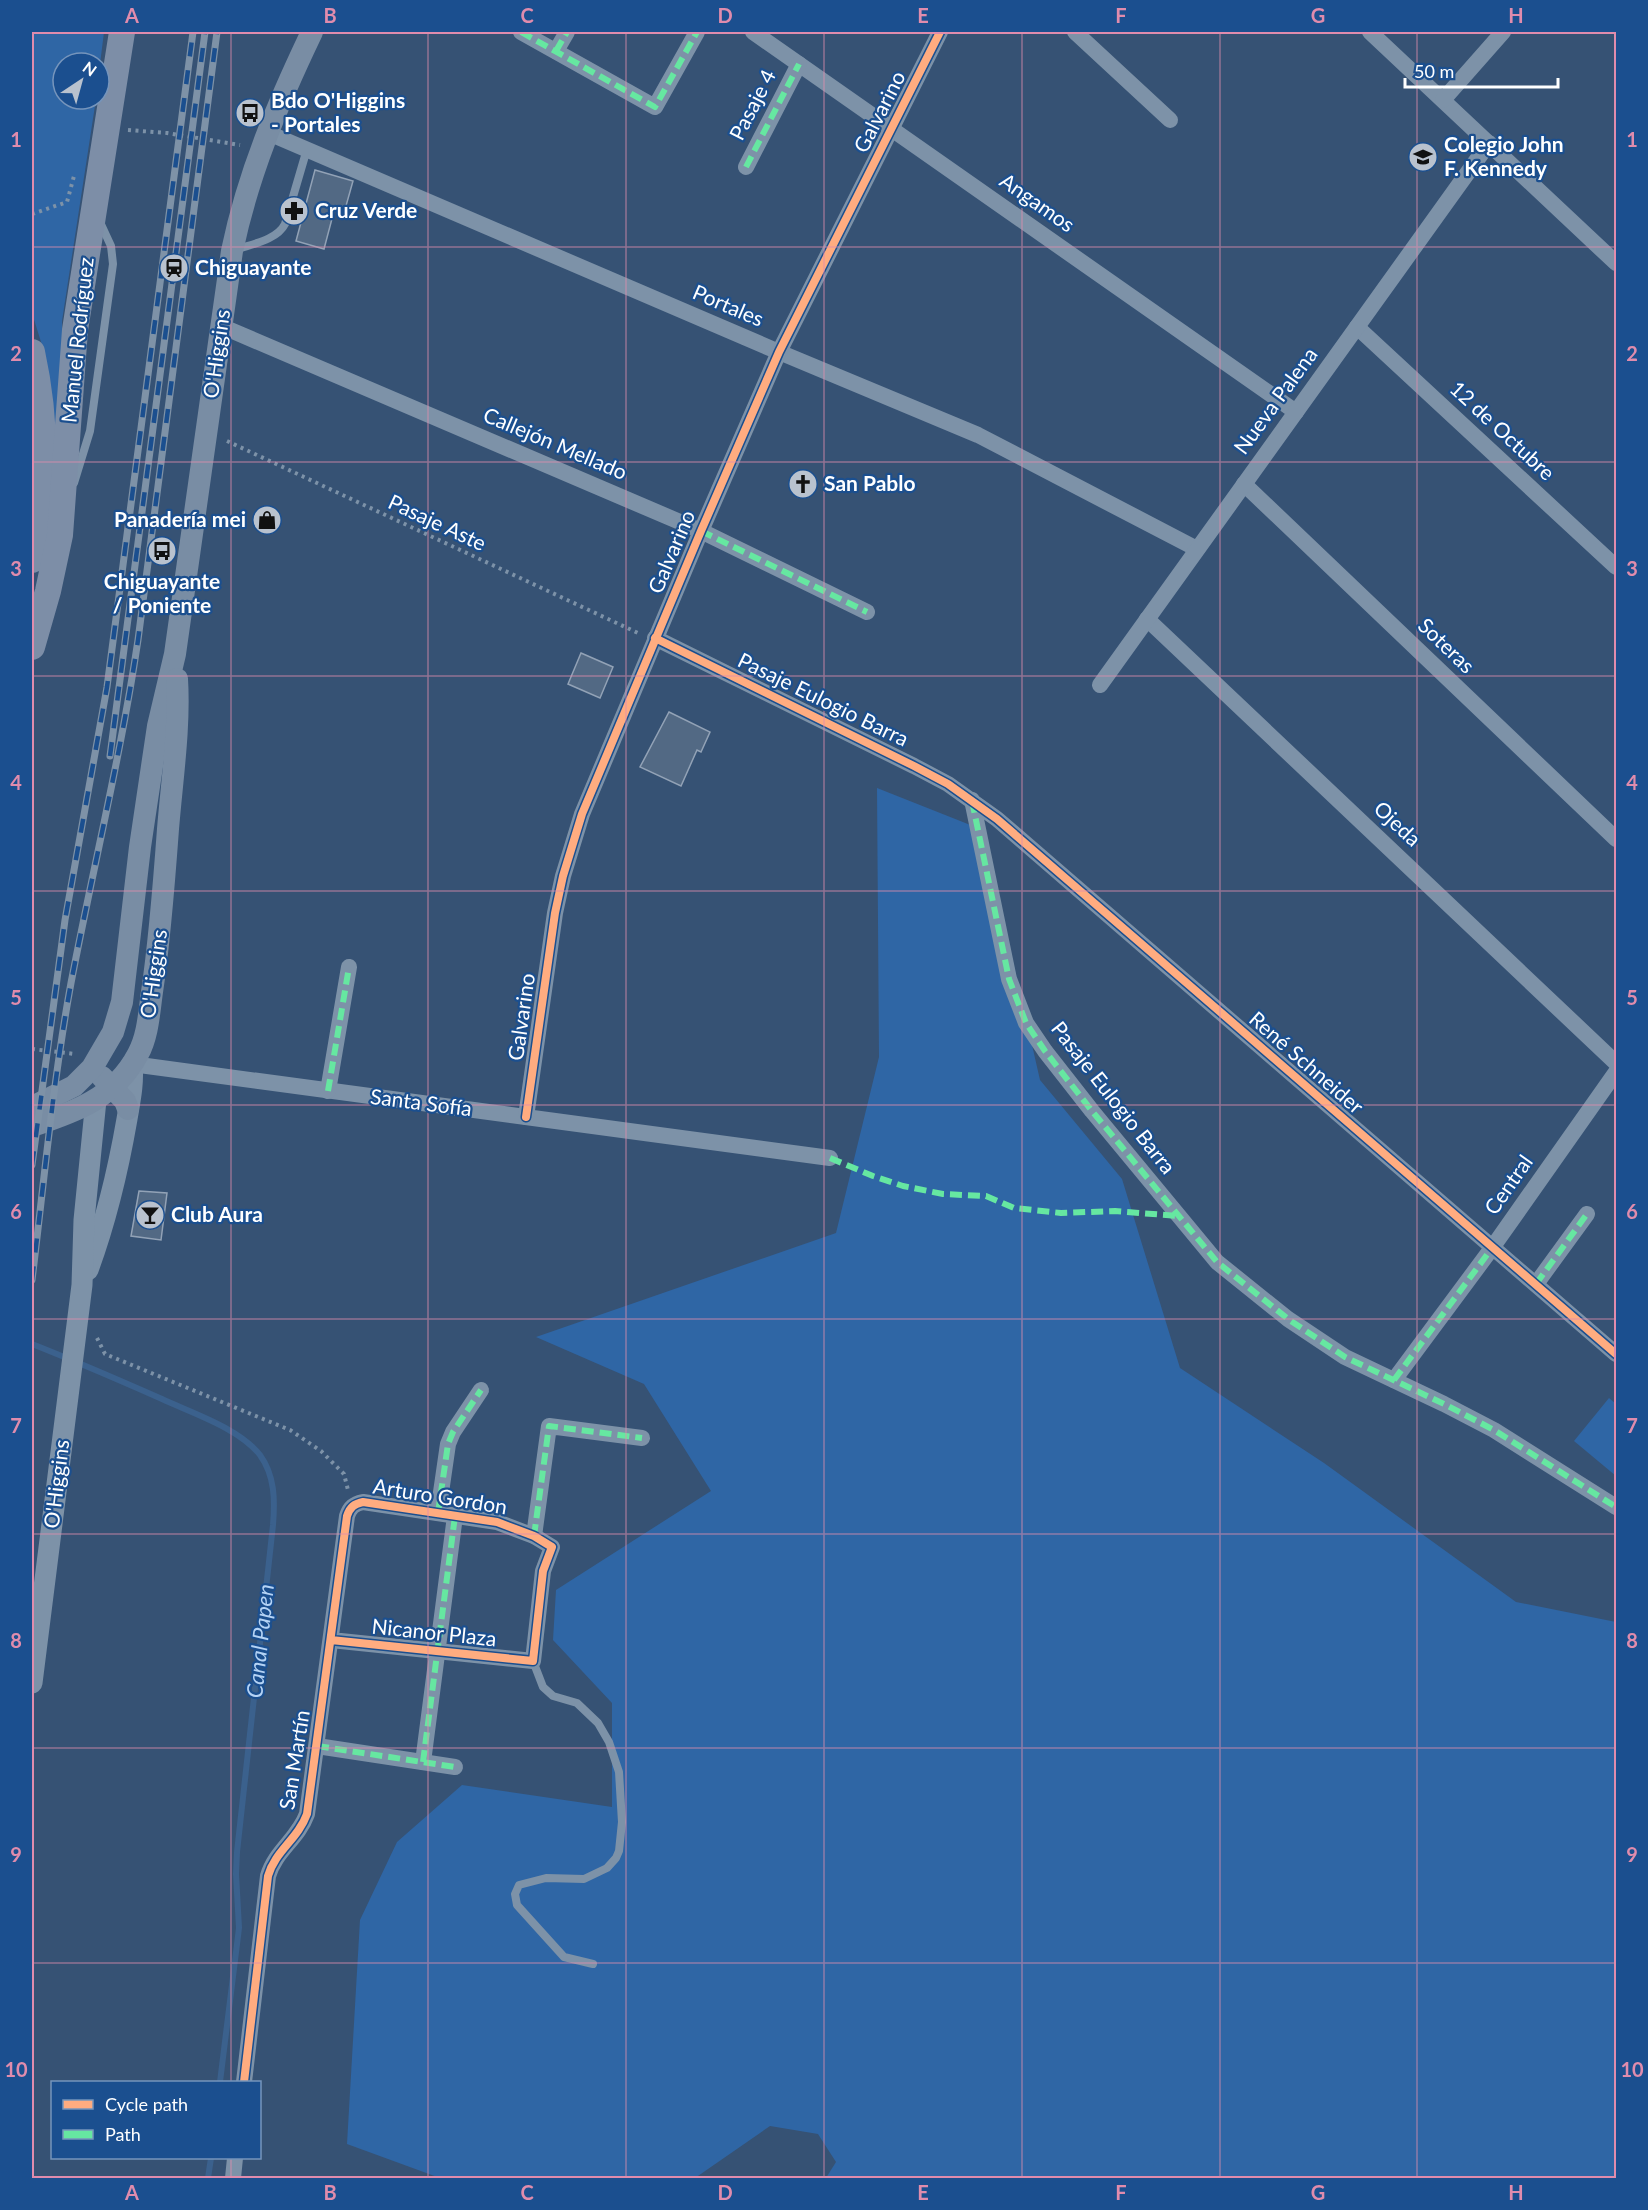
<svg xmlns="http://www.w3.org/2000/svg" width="1648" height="2210" font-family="Lato,sans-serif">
  <rect width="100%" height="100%" fill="#365274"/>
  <g fill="#2f66a5">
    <path d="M32 32H104L99 72V63H63V99H96L62 321V354L51 519 46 358 32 313Z"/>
    <path d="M877 788 983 830 1040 1080 1122 1179 1180 1368 1324 1463 1516 1602 1616 1622V2178H826L836 2162 818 2134 770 2126 695 2178H440L347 2144 360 1920 397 1842 462 1785 612 1807V1703L553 1640 556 1590 711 1491 644 1384 536 1337 836 1233 879 1057Z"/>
    <path d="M1609 1398 1616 1404V1476L1574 1441Z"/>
  </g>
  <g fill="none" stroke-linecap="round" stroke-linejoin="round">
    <g stroke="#3b618d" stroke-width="6">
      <path d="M32 1344C75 1361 119 1380 162 1399 192 1413 239 1428 260 1455 275 1476 275 1500 273 1525L237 1852 236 1874 239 1928 220 2082"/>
      <path d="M208 2178 211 2158"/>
    </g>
  </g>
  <g fill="#526984" stroke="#92a2b6" stroke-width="1.5">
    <path d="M315 170 353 181 344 213 334 211 324 249 296 241Z"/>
    <path d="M581 653 613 667 600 698 568 684Z"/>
    <path d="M669 712 710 732 701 752 697 750 681 786 640 767Z"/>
    <path d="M139 1191 167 1193 161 1240 131 1236Z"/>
  </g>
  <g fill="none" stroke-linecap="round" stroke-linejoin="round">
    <g stroke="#7d92a8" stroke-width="4" stroke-dasharray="3 4.5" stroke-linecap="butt">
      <path d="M128 130 167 133 240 145"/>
      <path d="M32 214 67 202 74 176"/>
      <path d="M227 441 638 633"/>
      <path d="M32 1049 75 1054"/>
      <path d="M97 1338 105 1354 290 1430 321 1451 344 1474 348 1490"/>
    </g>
    <g stroke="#7d92a8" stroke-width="8">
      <path d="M235 250C252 244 277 240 285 224L307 149"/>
      <path d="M74 483 90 431 113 264 111 246 99 220"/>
      <path d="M533 1661 543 1687 553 1696 577 1703 598 1723 609 1742 619 1772 622 1822 619 1851 616 1858 607 1868 584 1879 546 1878 519 1885 515 1894 517 1905 564 1957 593 1964"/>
    </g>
    <g stroke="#7d92a8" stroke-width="16">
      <path d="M521 32 655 107 697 32"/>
      <path d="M753 32 1296 412"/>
      <path d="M1075 32 1170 120"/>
      <path d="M1370 32 1616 263"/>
      <path d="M556 51 567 32"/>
      <path d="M1443 100 1503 32"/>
      <path d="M266 132 779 352 978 435 1197 549"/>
      <path d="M746 167 799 64"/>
      <path d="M221 326 701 531 867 612"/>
      <path d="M1357 327 1616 567"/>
      <path d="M1244 484 1616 839"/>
      <path d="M1147 619 1616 1063"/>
      <path d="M655 638 914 766 948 784 997 819 1616 1354"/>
      <path d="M1100 685 1489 143"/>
      <path d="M972 800 1009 979 1026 1023 1045 1051 1092 1111 1217 1262 1288 1319 1345 1357 1444 1404 1494 1430 1616 1507"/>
      <path d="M132 1064 830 1158"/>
      <path d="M328 1091 349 967"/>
      <path d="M526 1117 555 913 563 876 582 814 701 531 779 352 940 32"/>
      <path d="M1536 1284 1587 1214"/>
      <path d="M1394 1380 1492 1248 1616 1072"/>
      <path d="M438 1513 448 1444 453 1432 481 1390"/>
      <path d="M534 1536 549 1426 642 1438"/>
      <path d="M317 1746 455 1767"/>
      <path d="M423 1762 455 1516"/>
      <path d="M244 2082 268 1876C275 1851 298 1839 307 1814L347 1516C350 1507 354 1504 363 1502L497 1522 534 1536 552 1547 543 1571 533 1661 331 1640"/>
      <path d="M233 2178 235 2158"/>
    </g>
    <g stroke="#7d92a8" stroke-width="21">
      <path d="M88 1270C106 1221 118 1171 127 1119 130 1101 134 1083 132 1064"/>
      <path d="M32 1683 82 1285 84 1220 96 1100"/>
    </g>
    <g stroke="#798da4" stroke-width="22">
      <path d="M102 1077 125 1101 128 1109"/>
      <path d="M32 1107 74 1086 92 1068 113 1032 122 1002 140 847 158 726 175 654 232 251C248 174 278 103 312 32"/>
      <path d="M32 1126C75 1112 115 1098 138 1054 148 1036 149 1013 152 992 160 938 164 884 168 829 172 779 180 728 177 679"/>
    </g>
    <g stroke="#7d8ea7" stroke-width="26">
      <path d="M32 352C47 421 47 491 32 560"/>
      <path d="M32 647 48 591 60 535 75 330 122 32"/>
    </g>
    <g stroke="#7e92a7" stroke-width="7">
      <g id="rail">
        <path d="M110 756 205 32"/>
        <path d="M32 1165 65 920 107 687 193 32"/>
        <path d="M32 1280C44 1182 53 1081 71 983 93 868 121 755 138 640L217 32"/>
      </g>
    </g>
    <use href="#rail" stroke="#1b4f8f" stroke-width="4.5" stroke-dasharray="14" stroke-linecap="butt"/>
    <g stroke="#66e7a1" stroke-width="6" stroke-dasharray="12 6" stroke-linecap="butt">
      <path d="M521 32 655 107 697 32"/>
      <path d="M556 51 567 32"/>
      <path d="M746 167 799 64"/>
      <path d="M701 531 867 612"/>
      <path d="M972 801 1009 979 1026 1023 1045 1051 1092 1111 1217 1262 1288 1319 1345 1357 1444 1404 1494 1430 1616 1507"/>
      <path d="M328 1091 349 967"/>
      <path d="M830 1158 873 1176 903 1186 943 1194 986 1196 1014 1208 1061 1213 1115 1211 1178 1216"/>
      <path d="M1536 1284 1587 1214"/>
      <path d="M1394 1380 1492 1248"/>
      <path d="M438 1513 448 1444 453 1432 481 1390"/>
      <path d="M534 1536 549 1426 642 1438"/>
      <path d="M317 1746 455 1767"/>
      <path d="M423 1762 455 1516"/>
    </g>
    <g stroke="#1b4f8f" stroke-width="11">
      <g id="cycleway">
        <path d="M655 638 914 766 948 784 997 819 1616 1354"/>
        <path d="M526 1117 555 913 563 876 582 814 701 531 779 352 940 32"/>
        <path d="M244 2082 268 1876C275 1851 298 1839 307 1814L347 1516C350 1507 354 1504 363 1502L497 1522 534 1536 552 1547 543 1571 533 1661 331 1640"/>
      </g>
    </g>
    <use href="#cycleway" stroke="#ffac80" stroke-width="8"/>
  </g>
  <path fill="none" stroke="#e08cad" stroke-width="1.5" stroke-opacity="0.55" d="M231 32V2082M428 32V2178M626 32V2178M824 32V2178M1022 32V2178M1220 32V2178M1417 32V2178M32 247H1616M32 462H1616M32 676H1616M32 891H1616M32 1105H1616M32 1319H1616M32 1534H1616M32 1748H1616M32 1963H1616M231 2158V2178"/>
  <defs>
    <g id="bus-disc" transform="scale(1.5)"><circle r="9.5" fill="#b9c2ce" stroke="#1b4f8f"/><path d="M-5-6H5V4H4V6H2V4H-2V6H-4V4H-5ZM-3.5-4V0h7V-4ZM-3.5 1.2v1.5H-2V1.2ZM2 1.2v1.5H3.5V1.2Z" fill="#111"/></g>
    <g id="school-disc" transform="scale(1.5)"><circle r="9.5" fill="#b9c2ce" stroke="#1b4f8f"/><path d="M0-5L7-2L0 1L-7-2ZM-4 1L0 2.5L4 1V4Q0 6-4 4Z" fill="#111"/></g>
    <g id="pharmacy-disc" transform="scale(1.5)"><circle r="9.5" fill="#b9c2ce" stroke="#1b4f8f"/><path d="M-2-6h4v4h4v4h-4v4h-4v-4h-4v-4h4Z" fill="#111"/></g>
    <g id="station-disc" transform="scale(1.5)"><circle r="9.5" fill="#b9c2ce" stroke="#1b4f8f"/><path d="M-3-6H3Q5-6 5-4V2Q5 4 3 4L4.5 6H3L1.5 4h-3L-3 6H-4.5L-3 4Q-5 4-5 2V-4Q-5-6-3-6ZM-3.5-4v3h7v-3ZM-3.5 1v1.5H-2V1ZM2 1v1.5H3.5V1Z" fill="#111"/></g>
    <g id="church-disc" transform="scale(1.5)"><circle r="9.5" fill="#b9c2ce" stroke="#1b4f8f"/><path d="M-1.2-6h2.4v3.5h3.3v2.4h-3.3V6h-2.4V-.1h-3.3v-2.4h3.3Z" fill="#111"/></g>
    <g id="shop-disc" transform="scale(1.5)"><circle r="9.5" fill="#b9c2ce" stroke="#1b4f8f"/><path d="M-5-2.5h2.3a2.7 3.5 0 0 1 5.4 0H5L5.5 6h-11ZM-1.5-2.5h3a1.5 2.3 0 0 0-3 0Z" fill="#111"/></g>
    <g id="bar-disc" transform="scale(1.5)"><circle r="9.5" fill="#b9c2ce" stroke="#1b4f8f"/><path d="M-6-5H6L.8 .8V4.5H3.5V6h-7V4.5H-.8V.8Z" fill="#111"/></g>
  </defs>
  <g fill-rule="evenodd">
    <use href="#bus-disc" x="250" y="113"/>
    <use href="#school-disc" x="1423" y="157"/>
    <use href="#pharmacy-disc" x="294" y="211"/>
    <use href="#station-disc" x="174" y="268"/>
    <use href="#church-disc" x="803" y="484"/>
    <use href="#shop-disc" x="267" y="520"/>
    <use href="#bus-disc" x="162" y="551"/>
    <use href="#bar-disc" x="150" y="1215"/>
  </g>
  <g text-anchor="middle" stroke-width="4.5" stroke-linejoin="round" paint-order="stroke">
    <g font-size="21" font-weight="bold" fill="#fff" stroke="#1b4f8f" text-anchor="start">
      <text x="271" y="108">Bdo O'Higgins<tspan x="271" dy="24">- Portales</tspan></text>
      <text x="1444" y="152">Colegio John<tspan x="1444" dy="24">F. Kennedy</tspan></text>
      <text x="315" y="218">Cruz Verde</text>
      <text x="195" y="275">Chiguayante</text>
      <text x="824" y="491">San Pablo</text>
      <text x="246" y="527" text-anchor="end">Panadería mei</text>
      <text x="162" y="589" text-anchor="middle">Chiguayante<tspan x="162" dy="24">/ Poniente</tspan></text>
      <text x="171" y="1222">Club Aura</text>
    </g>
    <g font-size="21" fill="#fff" stroke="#1b4f8f">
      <text transform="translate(753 105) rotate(-63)" y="7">Pasaje 4</text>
      <text transform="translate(880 112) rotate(-63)" y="7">Galvarino</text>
      <text transform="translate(1037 203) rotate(35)" y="7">Angamos</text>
      <text transform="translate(728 306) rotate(23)" y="7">Portales</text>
      <text transform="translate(78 340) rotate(-84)" y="7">Manuel Rodríguez</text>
      <text transform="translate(217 354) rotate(-82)" y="7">O'Higgins</text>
      <text transform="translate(1276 401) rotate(-54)" y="7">Nueva Palena</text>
      <text transform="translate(1502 431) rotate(43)" y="7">12 de Octubre</text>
      <text transform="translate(555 444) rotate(23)" y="7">Callejón Mellado</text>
      <text transform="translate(437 523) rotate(25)" y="7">Pasaje Aste</text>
      <text transform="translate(672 552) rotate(-67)" y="7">Galvarino</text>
      <text transform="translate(1446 646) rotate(44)" y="7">Soteras</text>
      <text transform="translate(823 700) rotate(26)" y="7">Pasaje Eulogio Barra</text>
      <text transform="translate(1397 824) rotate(43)" y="7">Ojeda</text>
      <text transform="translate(154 974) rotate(-82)" y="7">O'Higgins</text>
      <text transform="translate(522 1017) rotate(-82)" y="7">Galvarino</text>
      <text transform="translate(1306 1063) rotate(41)" y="7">René Schneider</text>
      <text transform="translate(1113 1098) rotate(52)" y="7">Pasaje Eulogio Barra</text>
      <text transform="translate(421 1103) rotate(7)" y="7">Santa Sofía</text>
      <text transform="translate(1509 1185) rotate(-55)" y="7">Central</text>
      <text transform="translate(57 1484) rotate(-83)" y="7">O'Higgins</text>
      <text transform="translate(440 1497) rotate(9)" y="7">Arturo Gordon</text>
      <text transform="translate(434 1633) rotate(6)" y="7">Nicanor Plaza</text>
      <text transform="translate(295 1760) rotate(-81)" y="7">San Martín</text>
    </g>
    <g font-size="22" font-style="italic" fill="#b5d3f5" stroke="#1b4f8f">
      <text transform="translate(260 1641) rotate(-84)" y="8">Canal Papen</text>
    </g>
  </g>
  <rect width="1648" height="2210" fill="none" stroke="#1b4f8f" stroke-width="66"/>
  <rect x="51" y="2081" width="210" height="78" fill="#1b4f8f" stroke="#7695bc" stroke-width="1.5"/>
  <rect x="63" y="2100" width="30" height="9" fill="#ffac80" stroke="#7695bc" stroke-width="1.5"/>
  <text x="105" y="2111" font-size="18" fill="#ffffff">Cycle path</text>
  <rect x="63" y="2130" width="30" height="9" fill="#66e7a1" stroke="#7695bc" stroke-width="1.5"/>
  <text x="105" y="2141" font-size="18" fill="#ffffff">Path</text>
  <g transform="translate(81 81) rotate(36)"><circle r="28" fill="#1b4f8f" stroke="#7695bc" stroke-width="1.5"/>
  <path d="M0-4.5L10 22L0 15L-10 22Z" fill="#b9c2ce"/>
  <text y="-9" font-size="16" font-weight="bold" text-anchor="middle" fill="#ffffff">N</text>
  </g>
  <path d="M1405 78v9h153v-9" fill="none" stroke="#ffffff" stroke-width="3"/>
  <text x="1414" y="78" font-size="18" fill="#ffffff" stroke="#1b4f8f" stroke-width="4.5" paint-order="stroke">50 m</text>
  <rect x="33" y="33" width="1582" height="2144" fill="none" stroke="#e08cad" stroke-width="2"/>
  <g font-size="20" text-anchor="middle" font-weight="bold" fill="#e08cad">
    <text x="132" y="23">A</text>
    <text x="330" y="23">B</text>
    <text x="527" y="23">C</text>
    <text x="725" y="23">D</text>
    <text x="923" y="23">E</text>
    <text x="1121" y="23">F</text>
    <text x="1318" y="23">G</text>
    <text x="1516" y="23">H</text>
    <text x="16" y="147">1</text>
    <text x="1632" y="147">1</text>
    <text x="16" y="361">2</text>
    <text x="1632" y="361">2</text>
    <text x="16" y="576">3</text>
    <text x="1632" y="576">3</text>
    <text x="16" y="790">4</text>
    <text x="1632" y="790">4</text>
    <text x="16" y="1005">5</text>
    <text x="1632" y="1005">5</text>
    <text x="16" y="1219">6</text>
    <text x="1632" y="1219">6</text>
    <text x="16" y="1433">7</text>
    <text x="1632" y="1433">7</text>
    <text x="16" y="1648">8</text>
    <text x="1632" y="1648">8</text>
    <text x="16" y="1862">9</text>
    <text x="1632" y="1862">9</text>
    <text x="16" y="2077">10</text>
    <text x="1632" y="2077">10</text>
    <text x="132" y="2200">A</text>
    <text x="330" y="2200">B</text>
    <text x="527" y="2200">C</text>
    <text x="725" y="2200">D</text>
    <text x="923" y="2200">E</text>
    <text x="1121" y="2200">F</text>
    <text x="1318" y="2200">G</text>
    <text x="1516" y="2200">H</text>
  </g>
</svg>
